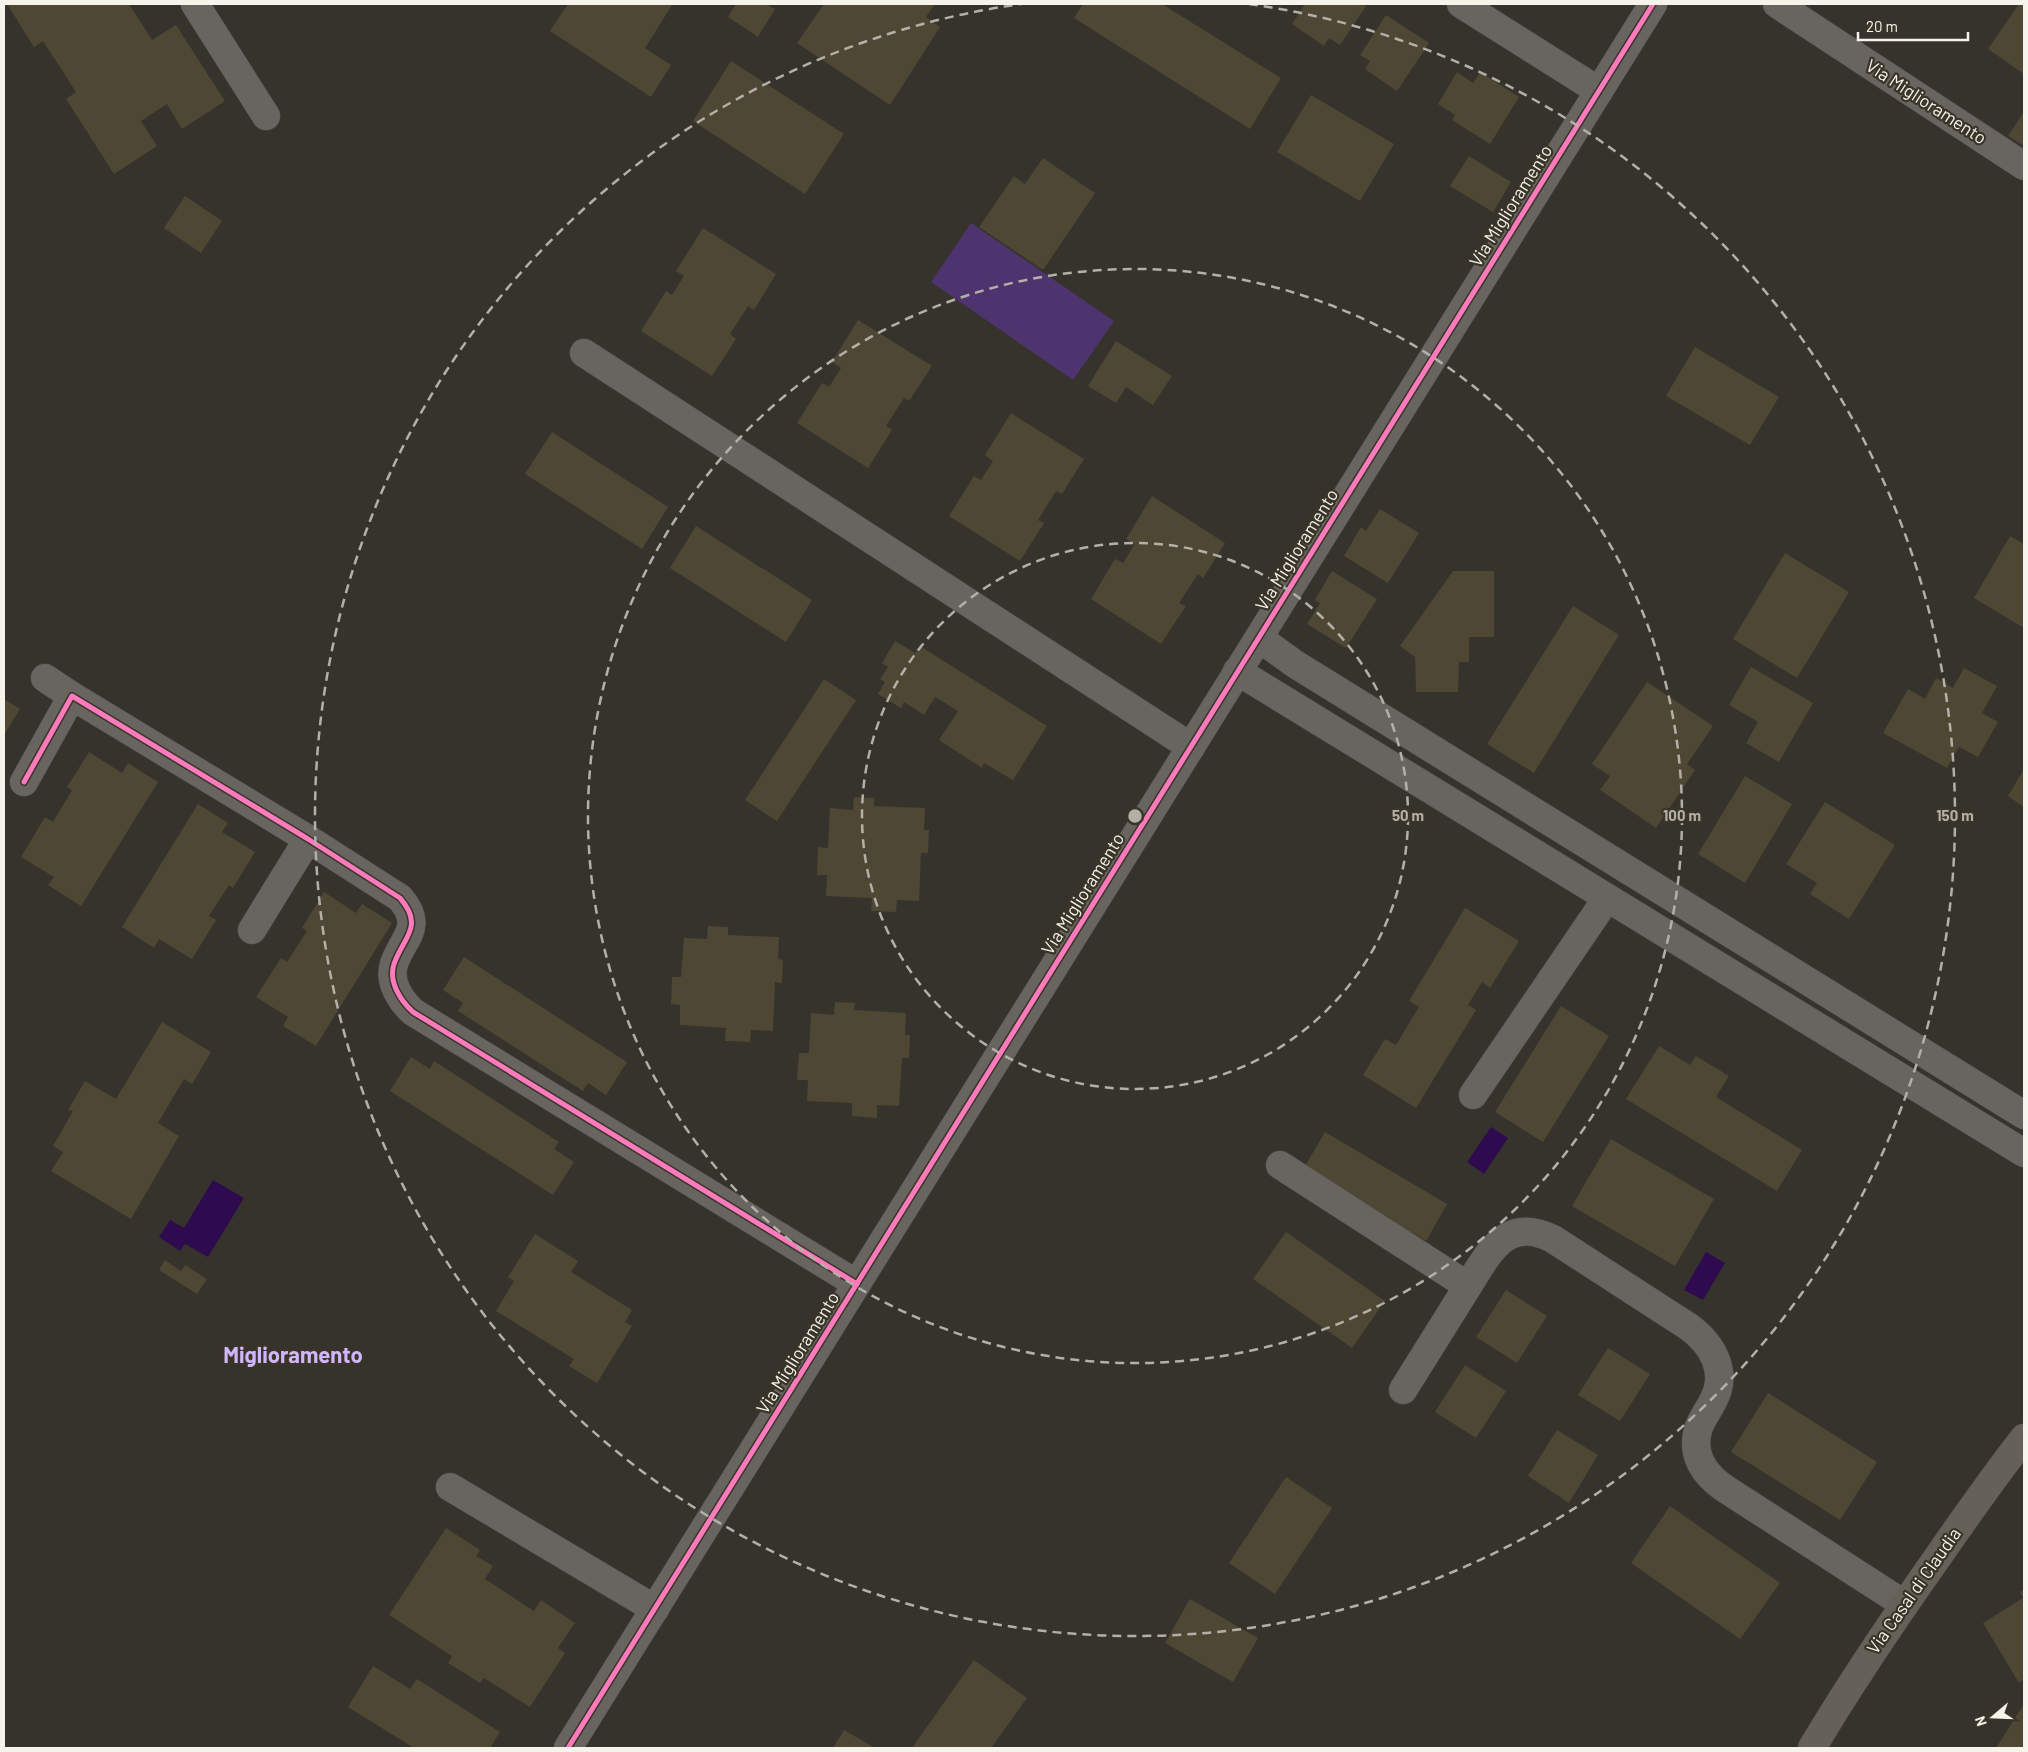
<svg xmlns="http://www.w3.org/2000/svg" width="2028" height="1752" font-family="Barlow,sans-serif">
  <rect width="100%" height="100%" fill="#36332c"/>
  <path fill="#4e346f" d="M971 223 1114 321 1073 380 931 282Z"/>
  <g fill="#2e0b4e">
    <path d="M1491 1127 1508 1138 1484 1174 1467 1162Z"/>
    <path d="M213 1180 244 1198 208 1257 185 1244 180 1251 159 1237 170 1220 184 1228Z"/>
    <path d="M1706 1252 1725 1263 1703 1300 1684 1290Z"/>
  </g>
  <g fill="#4d4734">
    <path d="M7 4H129L152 40 176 25 225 101 182 129 167 104 141 121 157 146 114 174 66 99 76 92 43 41 34 47Z"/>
    <path d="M568 4H670L672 5 645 48 671 65 651 97 550 31Z"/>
    <path d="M736 4H766L775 9 758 37 728 17Z"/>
    <path d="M824 4H935L926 17 940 27 890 105 797 43Z"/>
    <path d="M1083 4H1162L1281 78 1250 129 1074 18Z"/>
    <path d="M1305 4H1363L1366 6 1340 45 1329 38 1324 46 1292 24Z"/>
    <path d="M2019 4H2024V74L1988 49Z"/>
    <path d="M1386 15 1429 43 1397 91 1365 69 1370 61 1360 55Z"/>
    <path d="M731 61 844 134 805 194 693 121Z"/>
    <path d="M1457 72 1473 83 1480 72 1519 97 1490 144 1452 120 1455 115 1438 104Z"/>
    <path d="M1311 95 1394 144 1360 201 1277 152Z"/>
    <path d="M2024 112V146L2008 136Z"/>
    <path d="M1469 156 1511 182 1493 212 1450 186Z"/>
    <path d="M1043 158 1095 193 1043 270 979 227 1014 176 1025 184Z"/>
    <path d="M185 196 222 221 201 253 164 228Z"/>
    <path d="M703 228 776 274 754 310 748 306 730 334 736 339 712 376 641 331 666 291 672 295 684 276 676 271Z"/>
    <path d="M858 320 932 366 909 401 904 398 886 426 892 430 868 468 797 423 822 383 829 387 841 368 832 362Z"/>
    <path d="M1116 341 1172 376 1153 405 1126 387 1116 403 1088 386Z"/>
    <path d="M1695 347 1779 397 1750 445 1666 396Z"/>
    <path d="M1011 413 1084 459 1062 494 1056 491 1038 520 1044 523 1020 561 949 516 974 476 981 480 993 461 985 455Z"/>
    <path d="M552 432 668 507 642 549 525 474Z"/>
    <path d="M1152 496 1225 543 1203 578 1198 574 1179 603 1186 606 1161 644 1091 599 1115 559 1123 563 1135 544 1126 539Z"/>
    <path d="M1380 509 1419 533 1388 583 1344 556 1361 527 1366 531Z"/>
    <path d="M696 526 812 600 786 642 670 568Z"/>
    <path d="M2010 536 2024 544V628L1974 598Z"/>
    <path d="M1785 553 1849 592 1797 678 1733 639Z"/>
    <path d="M1332 571 1377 599 1346 648 1307 624 1320 603 1315 600Z"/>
    <path d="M1453 571H1494V637H1469V662H1459L1458 692H1416L1415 657 1400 646Z"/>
    <path d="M1573 606 1619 635 1534 773 1487 744Z"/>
    <path d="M895 641 915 653 920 646 1047 726 1013 780 984 763 982 768 939 740 958 711 935 697 924 715 904 702 901 708 878 694 885 682 880 679 888 667 882 663Z"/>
    <path d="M1751 667 1813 703 1779 762 1746 743 1758 722 1729 705Z"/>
    <path d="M1964 668 1997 686 1982 713 1998 722 1978 757 1959 747 1947 768 1883 733 1908 689 1925 699 1936 678 1953 688Z"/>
    <path d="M824 679 856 700 777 821 745 800Z"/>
    <path d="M1647 682 1713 726 1687 764 1695 770 1656 828 1600 790 1610 776 1592 764Z"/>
    <path d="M4 699 20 709 4 735Z"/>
    <path d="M89 752 122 773 128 763 158 782 81 906 48 885 54 877 21 857 45 817 53 822 72 790 67 787Z"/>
    <path d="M2024 769V807L2008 796Z"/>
    <path d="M1745 776 1792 804 1745 883 1698 854Z"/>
    <path d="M854 797 874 798V806L925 808 924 830H929L928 853H921L919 901 897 900 896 912 871 911 872 898 826 896 827 875H817L818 847 828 848 830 808 853 810Z"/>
    <path d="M1825 802 1895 845 1849 919 1810 894 1817 883 1786 864Z"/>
    <path d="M198 804 228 823 222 832 255 852 233 888 229 885 209 916 216 920 192 959 159 939 154 948 122 927Z"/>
    <path d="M324 892 356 913 362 904 392 923 316 1046 283 1026 288 1017 256 997 281 958 287 962 307 931 302 928Z"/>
    <path d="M1465 908 1519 941 1490 988 1482 982 1468 1005 1476 1010 1416 1108 1363 1075 1385 1039 1396 1045 1419 1007 1409 1001Z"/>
    <path d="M708 926 728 927V935L779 937 778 959 783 960 782 983 775 982 773 1031 751 1030 750 1042 725 1041 726 1028 680 1025V1005L671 1004 672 977H681L684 938 707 939Z"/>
    <path d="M464 957 627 1062 606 1095 588 1083 583 1091 458 1011 463 1003 443 990Z"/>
    <path d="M835 1002 855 1003 854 1010 906 1013 905 1035H910L909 1058H902L899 1106 877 1105V1118L852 1116V1103L807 1101 808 1080H797L799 1053H809L811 1013 834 1015Z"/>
    <path d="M1561 1006 1609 1036 1543 1142 1495 1112Z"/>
    <path d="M162 1022 211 1052 192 1084 184 1079 158 1123 179 1136 131 1219 51 1171 63 1152 53 1146 73 1111 68 1110 85 1081 116 1099Z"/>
    <path d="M1659 1046 1690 1065 1696 1056 1729 1076 1716 1097 1802 1150 1777 1191 1626 1099Z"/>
    <path d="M411 1057 430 1069 434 1061 559 1142 554 1149 574 1162 553 1195 390 1091Z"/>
    <path d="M1325 1132 1447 1204 1426 1241 1304 1168Z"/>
    <path d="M1611 1139 1714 1199 1675 1266 1572 1206Z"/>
    <path d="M1286 1232 1385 1301 1352 1348 1253 1279Z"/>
    <path d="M535 1234 578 1261 571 1272 632 1310 625 1322 632 1326 597 1383 569 1366 574 1359 496 1311 514 1281 508 1277Z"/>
    <path d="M165 1260 181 1271 185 1265 207 1279 197 1294 159 1270Z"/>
    <path d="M1506 1290 1547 1316 1517 1363 1476 1337Z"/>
    <path d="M1608 1348 1650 1374 1620 1421 1578 1395Z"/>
    <path d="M1465 1365 1506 1391 1476 1438 1435 1412Z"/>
    <path d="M1768 1393 1877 1462 1840 1520 1731 1452Z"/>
    <path d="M1557 1430 1598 1455 1569 1503 1528 1476Z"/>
    <path d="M1286 1477 1332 1508 1275 1594 1229 1563Z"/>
    <path d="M1670 1506 1780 1583 1740 1639 1631 1563Z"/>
    <path d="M446 1528 480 1550 476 1556 493 1566 485 1579 534 1611 541 1600 575 1623 558 1648 565 1653 530 1707 484 1678 480 1683 448 1663 452 1656 389 1615Z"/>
    <path d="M2024 1590V1679L2019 1683 1983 1623 2023 1598 2020 1592Z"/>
    <path d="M1190 1599 1258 1638 1233 1682 1165 1643Z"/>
    <path d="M974 1660 1027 1698 991 1748H912Z"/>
    <path d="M373 1666 410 1689 417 1679 500 1732 490 1748H414L348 1707Z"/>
    <path d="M2024 1704V1748H1996Z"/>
    <path d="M844 1730 875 1748H833Z"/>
  </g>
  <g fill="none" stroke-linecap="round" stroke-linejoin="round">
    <g stroke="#514e49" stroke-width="29">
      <g id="street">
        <path d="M195 4 266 116"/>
        <path d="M1461 4 1599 91"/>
        <path d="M1777 4 2024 166"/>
        <path d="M584 353 1191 747"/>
        <path d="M1259 638 1295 664 2024 1115"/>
        <path d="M1237 671 2024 1153"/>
        <path d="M45 678 72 696"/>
        <path d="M24 782 72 696 308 839 400 898C425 927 403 937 394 964 388 982 401 1001 413 1012L857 1284"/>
        <path d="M252 930 308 839"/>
        <path d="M1473 1095 1607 898"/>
        <path d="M1280 1165 1468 1286C1490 1251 1506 1216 1553 1239L1689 1327C1712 1344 1728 1371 1714 1399 1709 1410 1701 1419 1698 1430 1691 1455 1704 1474 1724 1488L1904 1604"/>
        <path d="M1403 1390 1468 1286"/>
        <path d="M450 1487 655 1609"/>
        <path d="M568 1748 1653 4"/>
      </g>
    </g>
    <g stroke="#514e49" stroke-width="29">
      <path id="secondary" d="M1812 1748C1850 1684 1892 1622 1935 1561 1964 1519 1993 1478 2024 1438"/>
    </g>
    <use href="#street" stroke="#686560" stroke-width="28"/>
    <use href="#secondary" stroke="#656159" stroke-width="28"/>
    <g stroke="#3a3528" stroke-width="8">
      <g id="cycleway">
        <path d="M24 782 72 696 308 839 400 898C425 927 403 937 394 964 388 982 401 1001 413 1012L857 1284"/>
        <path d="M568 1748 1653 4"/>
      </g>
    </g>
    <use href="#cycleway" stroke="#fd7abc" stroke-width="5"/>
  </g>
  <g fill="none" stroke="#b3b0a8" stroke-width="2.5" stroke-dasharray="9 6">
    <circle cx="1135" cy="816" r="273"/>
    <circle cx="1135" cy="816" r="547"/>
    <path d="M1249 4A820 820 0 1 1 1021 4"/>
  </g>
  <g text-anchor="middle" stroke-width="4.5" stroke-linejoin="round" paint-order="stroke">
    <g font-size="18" fill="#f6f3eb" stroke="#3a3528">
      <text transform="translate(1926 102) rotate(33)" y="6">Via Miglioramento</text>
      <text transform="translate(1511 206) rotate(-58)" y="6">Via Miglioramento</text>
      <text transform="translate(1297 550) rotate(-58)" y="6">Via Miglioramento</text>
      <text transform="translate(1083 894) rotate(-58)" y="6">Via Miglioramento</text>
      <text transform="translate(798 1353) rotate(-58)" y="6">Via Miglioramento</text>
      <text transform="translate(1914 1591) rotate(-55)" y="6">Via Casal di Claudia</text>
    </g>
    <g font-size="22" font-weight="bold" fill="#d0b7fd" stroke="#3a3528">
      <text x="293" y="1363">Miglioramento</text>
    </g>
  </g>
  <circle cx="1135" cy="816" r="8" fill="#b3b0a8" stroke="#3a3528" stroke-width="2.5"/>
  <g font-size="15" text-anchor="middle" font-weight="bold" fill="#b3b0a8" stroke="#3a3528" stroke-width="4.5" stroke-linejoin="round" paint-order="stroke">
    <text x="1408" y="821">50 m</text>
    <text x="1682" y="821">100 m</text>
    <text x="1955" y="821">150 m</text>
  </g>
  <rect width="2028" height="1752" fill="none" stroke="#f6f3eb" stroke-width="10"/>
  <g transform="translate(1993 1717) rotate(251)" stroke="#3a3528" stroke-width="4" paint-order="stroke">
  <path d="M0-4L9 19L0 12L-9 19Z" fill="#f6f3eb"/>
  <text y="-8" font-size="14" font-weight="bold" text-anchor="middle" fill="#f6f3eb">N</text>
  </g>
  <path d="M1858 32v8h110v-8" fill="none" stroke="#f6f3eb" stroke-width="2.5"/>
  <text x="1866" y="32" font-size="15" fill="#f6f3eb" stroke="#3a3528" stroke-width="4" paint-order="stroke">20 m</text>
</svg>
